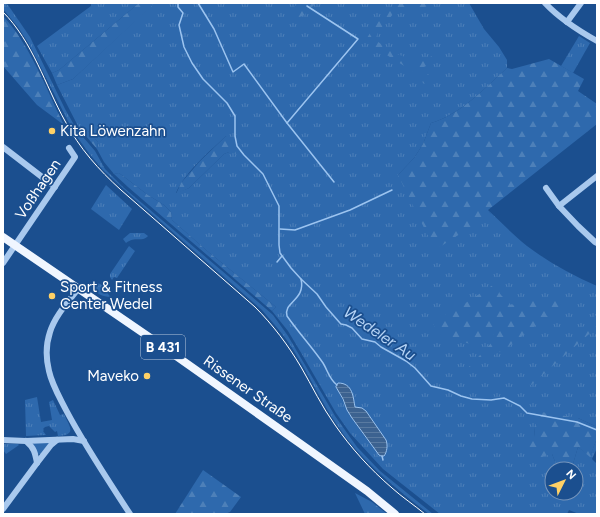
<svg xmlns="http://www.w3.org/2000/svg" width="600" height="517" font-family="Figtree,sans-serif">
  <defs>
    <pattern id="grass-tufts" width="24" height="20" patternUnits="userSpaceOnUse"><rect width="24" height="20" fill="#2e69ad"/><path d="M3 7l-1-3M5 7V3M7 7l1-3M15 17l-1-3M17 17v-4M19 17l1-3" fill="none" stroke="#4d80b9"/></pattern>
    <pattern id="forest-firs" width="22" height="20" patternUnits="userSpaceOnUse"><rect width="22" height="20" fill="#2e69ad"/><path d="M5 1l3.5 6h-7zM16 11l3.5 6h-7z" fill="#4d80b9"/></pattern>
    <pattern id="water-rules" width="6" height="5" patternUnits="userSpaceOnUse"><rect width="6" height="5" fill="#3c6290"/><path d="M0 2.5h6" fill="none" stroke="#597aa1"/></pattern>
  </defs>
  <rect width="100%" height="100%" fill="#1b4f8f"/>
  <g fill="url(#grass-tufts)" fill-rule="evenodd">
    <path d="M3 3H5L8 5 30 37 65 109 77 130 95 151 105 169 123 187 228 276 273 315 288 336 335 416 357 447 380 471 433 514H429C395 488 361 461 337 425 321 401 309 375 294 351 285 336 273 323 262 310L138 202 103 170 88 152 75 134 68 121 29 44 18 27 3 9Z"/>
    <path d="M91 3H139L59 70 52 73 37 46 91 6Z"/>
    <path d="M150 3H396L397 4 402 3H469L484 29 499 47 507 60V68C484 89 461 114 431 123L423 144 414 158 398 175 491 214 488 210C501 222 513 235 527 246 548 262 572 275 597 286V427L578 418 535 427 534 437 552 454 558 469H552V493H576V469H560L573 464 578 447 590 456 597 438V448L592 459 597 464V514H579L569 510 567 514H440L383 469 350 433 336 413 303 356 288 331 272 311 276 307 206 250 172 220 171 212 164 205 148 195 119 173 114 174 104 162 97 149 98 142 88 131 79 128 57 85 73 79 152 5ZM226 136 229 152 224 154 189 188 176 193C185 172 209 152 226 136ZM337 385 353 395 355 407 366 411 386 440C388 445 387 452 384 456L379 455C370 443 360 431 352 418 345 408 342 397 336 387Z"/>
    <path d="M579 36 590 43 573 73 561 66Z"/>
    <path d="M106 185 132 209 119 230 91 209Z"/>
    <path d="M130 233H144L148 236 147 237C141 242 135 236 126 243L123 239Z"/>
    <path d="M129 246 135 251 117 278 114 277 112 280 110 277V274Z"/>
    <path d="M98 283C104 285 105 292 111 297 105 297 97 295 95 289H94C94 286 95 284 98 283Z"/>
    <path d="M37 397 41 422 52 420 49 402 53 400 60 415 64 414C69 426 78 435 58 436L57 431 55 432 49 426 45 427 43 429 44 430 43 431 46 435 26 436 25 400Z"/>
    <path d="M34 442H50L41 454H37L33 445Z"/>
    <path d="M3 444H18L19 445 6 454 3 450Z"/>
  </g>
  <g fill="url(#forest-firs)">
    <path d="M139 3H150L153 5 73 79 57 85 52 73 59 70Z"/>
    <path d="M298 3H316L303 16 295 18 291 10Z"/>
    <path d="M396 3H428L429 6 394 13 378 32 375 40 397 54 418 62 431 56 436 61 422 68 432 80 424 84 414 72 369 44 367 38C375 25 384 12 397 4Z"/>
    <path d="M3 16C31 46 46 89 64 125L37 105 3 66Z"/>
    <path d="M549 59 584 79 578 91 597 104V124L488 210 491 214 435 250 398 175 414 158 423 144 431 123C461 114 484 89 507 68L512 69Z"/>
    <path d="M79 128 88 131 98 142 97 149Z"/>
    <path d="M226 136 233 143 236 154 229 152 224 154 189 188 176 194 181 183 200 161Z"/>
    <path d="M119 173 148 195 164 205 171 212 172 220 206 250 276 307 272 311 128 187 114 174Z"/>
    <path d="M496 283 500 294 511 305 542 299 569 300 505 349 467 369 494 340 493 333 474 345 442 336 433 325 453 308 452 299 458 297 464 304Z"/>
    <path d="M597 314V327L530 386 527 380Z"/>
    <path d="M541 412 578 418 597 427V438L590 457 578 447 573 464 558 469 552 454 538 458 523 450 534 437 535 427Z"/>
    <path d="M203 470 241 497 230 512 225 514H175Z"/>
    <path d="M355 493 372 502 387 514H365Z"/>
  </g>
  <path fill="url(#water-rules)" stroke="#9cc4f0" d="M338 383C353 383 353 397 355 407L362 408 366 411 386 440C388 445 387 452 384 456H381L379 455 352 418 347 410 343 399 336 387V386Z"/>
  <g fill="none" stroke-linecap="round" stroke-linejoin="round">
    <g stroke="#9cc4f0" stroke-width="1.5">
      <path d="M178 3V7L183 13 179 25 184 47 192 63 203 79 227 103 235 116V136L237 146 244 155 263 174 279 206V245L280 253 291 268 301 279 317 294 326 307 340 323 341 324 346 325 352 328 362 339 375 342 381 347 406 361 415 368 431 386 448 390 461 396 472 399 491 400 504 398 520 406 527 413 577 422 597 430"/>
      <path d="M198 3 214 29 233 72 244 64 287 123 334 182"/>
      <path d="M287 123 358 39 307 6"/>
      <path d="M280 229 295 230 350 210 392 190"/>
      <path d="M277 262 282 256"/>
      <path d="M301 279C306 300 283 302 287 316 298 332 312 347 323 363 328 371 329 379 337 385"/>
      <path d="M382 456 383 460"/>
    </g>
    <g stroke="#a9c9ee" stroke-width="6">
      <path d="M545 3C560 19 579 31 597 41"/>
      <path d="M567 22 581 3"/>
      <path d="M3 147 55 187"/>
      <path d="M597 176 559 206 578 226 595 242 597 243"/>
      <path d="M546 188 559 206"/>
      <path d="M3 263 75 157 69 148"/>
      <path d="M78 289C68 302 55 316 50 332 46 344 46 359 49 371 52 385 60 398 66 410 85 446 108 480 130 514"/>
      <path d="M3 440 26 441 73 439 84 441"/>
      <path d="M26 441C34 448 35 452 37 463"/>
      <path d="M3 509 37 463 51 445 57 440"/>
    </g>
    <path stroke="#f0f6ff" stroke-width="8" d="M3 237 152 339 305 447 367 491 395 514"/>
    <path stroke="#fff" stroke-width="1" d="M3 12C33 42 45 85 65 121 80 149 98 169 121 190L255 307C273 325 288 345 301 367 312 386 322 407 335 425 351 448 370 469 392 488 402 497 414 505 425 514"/>
  </g>
  <g fill="#ffd166" stroke="#1b4f8f" stroke-width="1.5">
    <circle cx="52" cy="131" r="4"/>
    <circle cx="52" cy="296" r="4"/>
    <circle cx="147" cy="376" r="4"/>
  </g>
  <g text-anchor="middle" stroke-width="3.5" stroke-linejoin="round" paint-order="stroke">
    <rect fill="#1b4f8f" stroke="#bbcadd" stroke-width="1" x="141" y="335" width="44" height="24" rx="3"/>
    <g font-size="14" font-weight="bold" fill="#fff">
      <text x="163" y="352">B 431</text>
    </g>
    <g font-size="15" fill="#fff" stroke="#1b4f8f" text-anchor="start">
      <text x="60" y="136">Kita Löwenzahn</text>
      <text x="60" y="292">Sport &amp; Fitness<tspan x="60" dy="17">Center Wedel</tspan></text>
      <text x="139" y="381" text-anchor="end">Maveko</text>
    </g>
    <g font-size="15" fill="#fff" stroke="#1b4f8f">
      <text transform="translate(38 189) rotate(-56)" y="5">Voßhagen</text>
      <text transform="translate(248 389) rotate(35)" y="5">Rissener Straße</text>
    </g>
    <g font-size="16" font-style="italic" fill="#b5d3f5" stroke="#1b4f8f">
      <text transform="translate(380 333) rotate(34)" y="6">Wedeler Au</text>
    </g>
  </g>
  <rect width="600" height="517" fill="none" stroke="#ffffff" stroke-width="8"/>
  <g transform="translate(564 481) rotate(48)"><circle r="19" fill="#1b4f8f" stroke="#7695bc"/>
  <path d="M0-3L7 15L0 10L-7 15Z" fill="#ffd166"/>
  <text y="-6" font-size="11" font-weight="bold" text-anchor="middle" fill="#ffffff">N</text>
  </g>
</svg>
